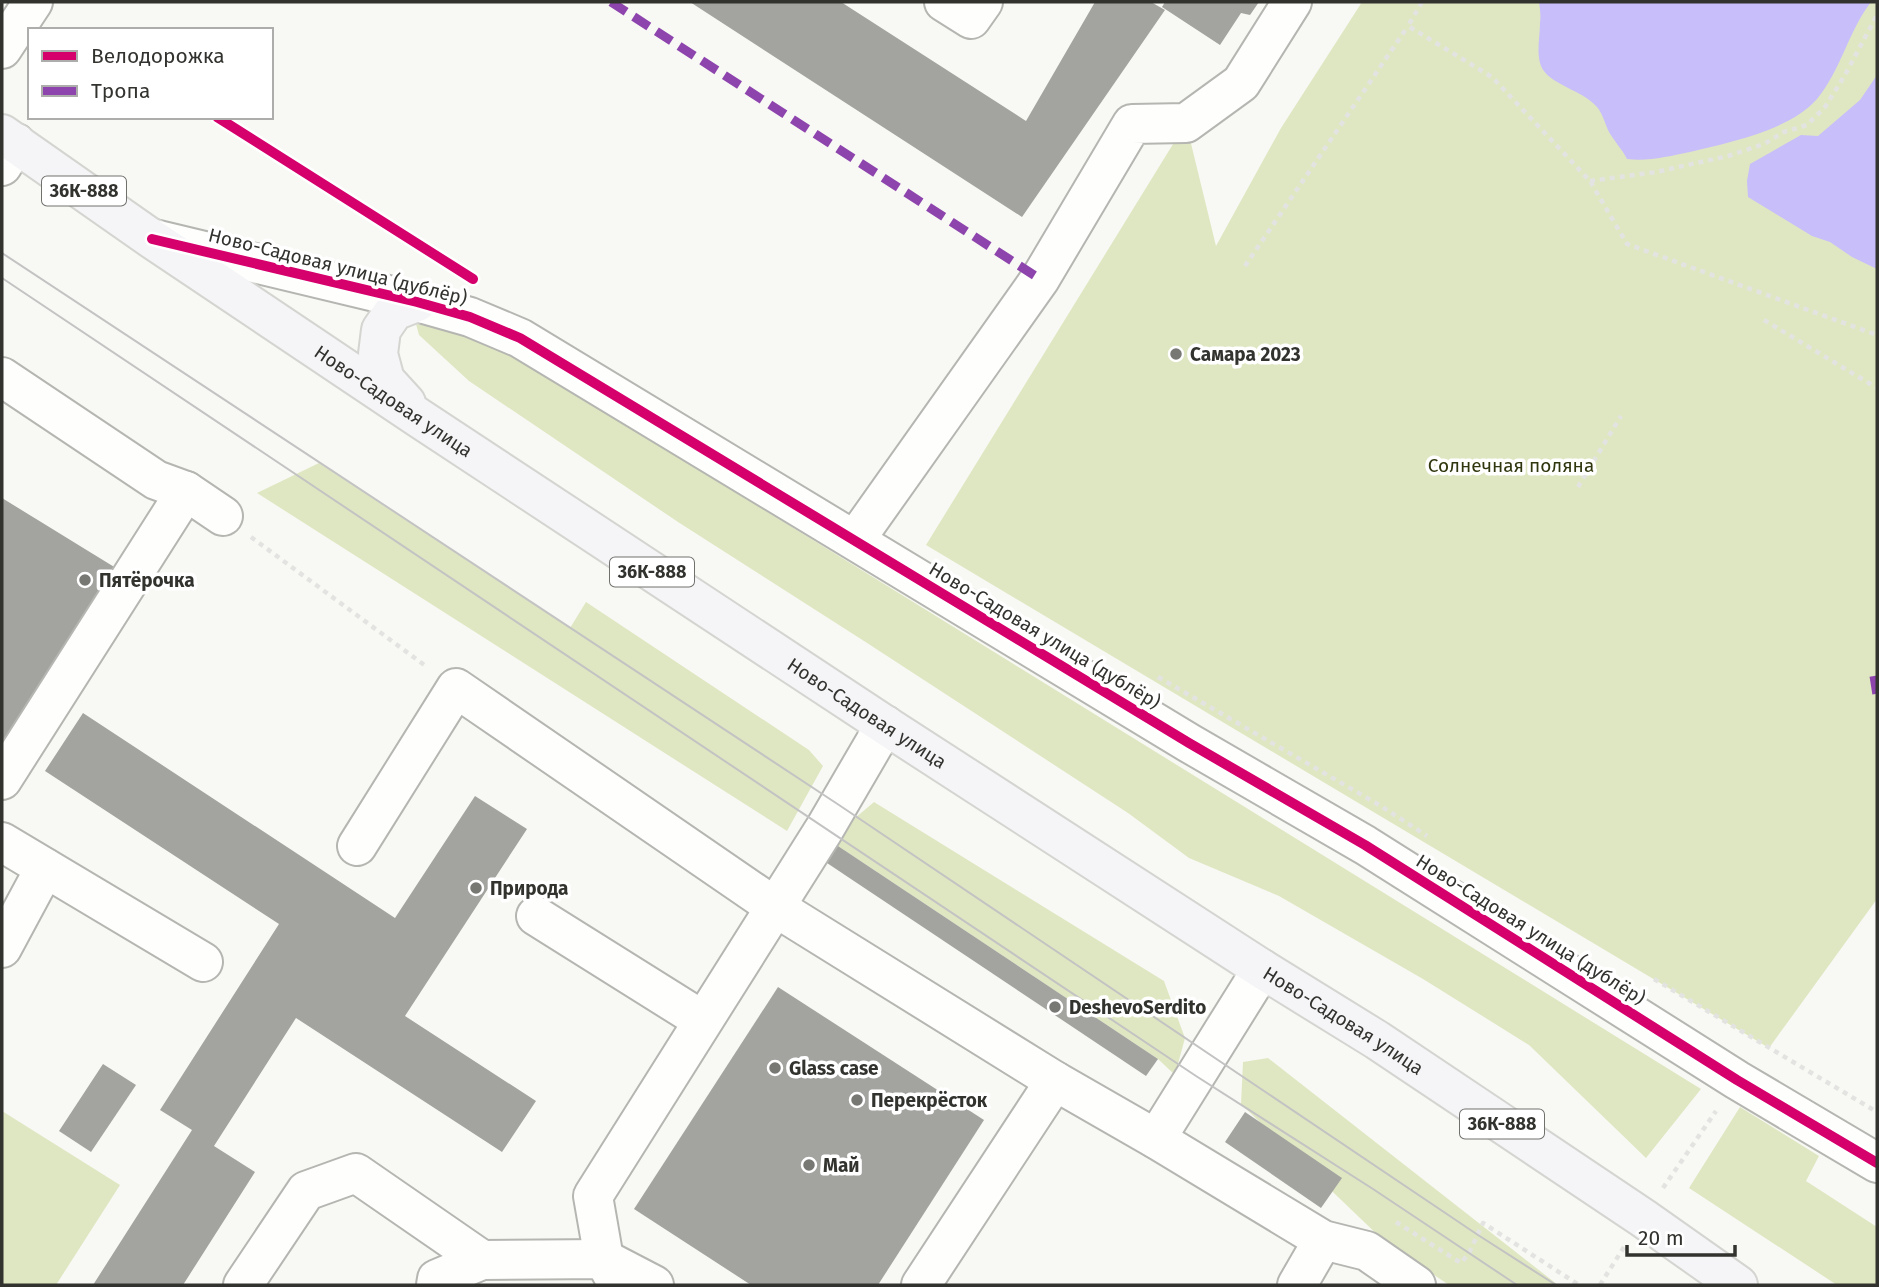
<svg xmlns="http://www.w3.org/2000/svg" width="1879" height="1287" font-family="'Fira Sans',sans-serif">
  <rect width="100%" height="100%" fill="#f8f9f4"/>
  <g fill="#dfe7c2">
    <path d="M1362 2H1877V899L1769 1048 926 545 1186 123 1216 246 1281 128Z"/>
    <path d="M416 324 483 336 1701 1089 1646 1158 1529 1045 1423 979 1279 896 1189 858 1128 813 864 641 678 522 469 381 419 335Z"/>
    <path d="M319 463 570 628 586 602 809 750 823 766 787 831 257 493Z"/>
    <path d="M874 802 1164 981 1185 1038 1175 1075 1158 1059 829 840Z"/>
    <path d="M1268 1058 1558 1285H1449L1385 1242 1241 1104 1243 1062Z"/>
    <path d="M1740 1107 1819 1156 1806 1181 1877 1227V1285H1837L1689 1188Z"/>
    <path d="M2 1111 120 1185 56 1285H2Z"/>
  </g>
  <g fill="#c8befa">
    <path d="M1539 2H1871C1848 32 1841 70 1817 99 1789 131 1729 142 1690 152 1670 156 1647 162 1627 159 1622 149 1614 141 1609 132 1605 124 1603 114 1597 107 1583 90 1549 85 1541 66 1536 52 1540 38 1540 23 1541 16 1540 9 1539 2Z"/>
    <path d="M1877 75V269L1852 257 1830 242 1812 236 1748 197 1747 181 1750 164 1801 135 1818 136 1860 100Z"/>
  </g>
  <g fill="#a3a4a0">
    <path d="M690 2H841L1026 121 1095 2H1151L1165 10 1022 217Z"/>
    <path d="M1165 2H1259L1250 15 1241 13 1220 45 1162 7Z"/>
    <path d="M2 498 124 573 2 773Z"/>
    <path d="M83 713 395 918 475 796 527 829 405 1016 536 1101 502 1152 296 1018 214 1146 255 1172 183 1285H93L192 1130 160 1110 279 924 45 771Z"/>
    <path d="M829 840 1158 1059 1146 1076 818 857Z"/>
    <path d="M778 987 984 1120 878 1285H751L634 1209Z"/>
    <path d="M103 1064 136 1085 91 1152 59 1131Z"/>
    <path d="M1245 1112 1342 1178 1321 1208 1225 1142Z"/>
  </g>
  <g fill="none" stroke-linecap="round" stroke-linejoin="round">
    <g stroke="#b5b6b2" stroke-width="42">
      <g id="minor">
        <path d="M944 2 971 19 983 2"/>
        <path d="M2 49 33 2"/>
        <path d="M2 166 16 143"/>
        <path d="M154 239 417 302 470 317 520 338 1189 743 1365 845 1737 1080 1877 1163"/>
        <path d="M2 377 156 480 186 491 223 516"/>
        <path d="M855 540 1040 279 1132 124 1186 123 1241 83 1292 2"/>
        <path d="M2 780 186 491"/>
        <path d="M2 842 203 962"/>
        <path d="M357 846 456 688 775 907 1055 1081 1156 1139 1323 1240 1367 1251 1416 1285"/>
        <path d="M536 916 702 1020"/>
        <path d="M2 948 45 868"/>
        <path d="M1156 1139 1262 969"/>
        <path d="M243 1285 306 1191 356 1173 482 1260 604 1259 654 1285"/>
        <path d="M436 1285 437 1279 482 1260"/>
        <path d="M618 1285 604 1259 593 1196 825 828 885 725"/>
        <path d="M921 1285 1055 1081"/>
        <path d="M1297 1285 1323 1240"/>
      </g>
    </g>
    <g stroke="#d4d4d1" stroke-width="42">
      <g id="major">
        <path id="s1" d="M2 134 152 239 419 418 885 725 1262 969 1377 1040 1643 1218 1738 1285"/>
        <path d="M406 403 385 380 378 354 381 330 394 311 417 302"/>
      </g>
    </g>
    <g stroke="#e3e4e1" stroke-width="4.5" stroke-dasharray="5 5" stroke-linecap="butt">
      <path d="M1422 2 1408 26 1492 77 1590 181 1627 244 1877 335"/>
      <path d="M1590 181 1656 172 1728 156 1764 144 1784 132 1807 125 1825 107 1845 75 1877 15"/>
      <path d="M1245 266 1408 26"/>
      <path d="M1764 320 1877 388"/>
      <path d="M1578 487 1621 416"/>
      <path d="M251 537 427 667"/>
      <path d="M1158 677 1381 806 1427 836"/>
      <path d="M1654 979 1877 1112"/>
      <path d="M1663 1188 1716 1111"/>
      <path d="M1396 1222 1461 1263 1469 1253 1483 1223 1579 1285"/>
      <path d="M1600 1285 1624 1247"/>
    </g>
    <use href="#minor" stroke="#fefefd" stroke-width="38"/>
    <use href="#major" stroke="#f5f4f7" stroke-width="38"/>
    <g stroke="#c3c3c3" stroke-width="2">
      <path d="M2 253 839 805 1478 1235 1556 1285"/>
      <path d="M2 278 1196 1076 1373 1189 1517 1285"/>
    </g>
    <g stroke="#8e44ad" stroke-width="9" stroke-dasharray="18 9" stroke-linecap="butt">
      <path d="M611 2 1040 279"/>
      <path d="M1874 676 1877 695"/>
    </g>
    <g stroke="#fff" stroke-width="15">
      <g id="cycleway">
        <path d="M217 117 473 279"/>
        <path d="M152 239 417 302 470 317 520 338 1189 743 1365 845 1737 1080 1877 1163"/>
      </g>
    </g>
    <use href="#cycleway" stroke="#d6006c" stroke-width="10"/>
  </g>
  <g fill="#777874" stroke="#fff" stroke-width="2.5">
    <circle cx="1176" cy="354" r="7"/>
    <circle cx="85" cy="580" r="7"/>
    <circle cx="476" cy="888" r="7"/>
    <circle cx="1055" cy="1007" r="7"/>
    <circle cx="775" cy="1068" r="7"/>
    <circle cx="857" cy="1100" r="7"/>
    <circle cx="809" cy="1165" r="7"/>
  </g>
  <g text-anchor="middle" stroke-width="7" stroke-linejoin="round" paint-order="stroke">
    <g fill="#fff" stroke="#70706d" stroke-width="2">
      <rect x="42" y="176.5" width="84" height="29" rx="5"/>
      <rect x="610" y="557.5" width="84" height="29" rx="5"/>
      <rect x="1460" y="1109.5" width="84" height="29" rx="5"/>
    </g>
    <g font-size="18" font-weight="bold" fill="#32332f">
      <text x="84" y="197">36К-888</text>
      <text x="652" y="578">36К-888</text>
      <text x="1502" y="1130">36К-888</text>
    </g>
    <g font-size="19" fill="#32332f" stroke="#fff">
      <text transform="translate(338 266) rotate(14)" y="7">Ново-Садовая улица (дублёр)</text>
      <text dy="7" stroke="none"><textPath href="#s1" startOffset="474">Ново-Садовая улица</textPath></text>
      <text transform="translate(1045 635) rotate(31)" y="7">Ново-Садовая улица (дублёр)</text>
      <text dy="7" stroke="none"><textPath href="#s1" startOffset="1041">Ново-Садовая улица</textPath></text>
      <text transform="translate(1531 929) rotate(32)" y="7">Ново-Садовая улица (дублёр)</text>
      <text dy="7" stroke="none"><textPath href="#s1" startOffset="1608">Ново-Садовая улица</textPath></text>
    </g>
    <g font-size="19" font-weight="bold" fill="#32332f" stroke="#fff" text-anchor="start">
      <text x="1190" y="361">Самара 2023</text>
      <text x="99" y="587">Пятёрочка</text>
      <text x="490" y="895">Природа</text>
      <text x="1069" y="1014">DeshevoSerdito</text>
      <text x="789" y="1075">Glass case</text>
      <text x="871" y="1107">Перекрёсток</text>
      <text x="823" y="1172">Май</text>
    </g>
    <g font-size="19" fill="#30370e" stroke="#fff">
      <text x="1511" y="472">Солнечная поляна</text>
    </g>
  </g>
  <rect width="1879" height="1287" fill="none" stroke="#32332f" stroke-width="7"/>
  <rect x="28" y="28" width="245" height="91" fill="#ffffff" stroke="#adadac" stroke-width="2"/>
  <rect x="42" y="51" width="35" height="10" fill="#d6006c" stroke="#adadac" stroke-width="2"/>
  <text x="91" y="63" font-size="21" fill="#32332f">Велодорожка</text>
  <rect x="42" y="86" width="35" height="10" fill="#8e44ad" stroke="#adadac" stroke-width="2"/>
  <text x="91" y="98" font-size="21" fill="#32332f">Тропа</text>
  <path d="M1627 1245v10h108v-10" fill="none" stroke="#32332f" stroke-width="3.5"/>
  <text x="1638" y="1245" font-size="21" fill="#32332f" stroke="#ffffff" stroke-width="5" paint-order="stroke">20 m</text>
</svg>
